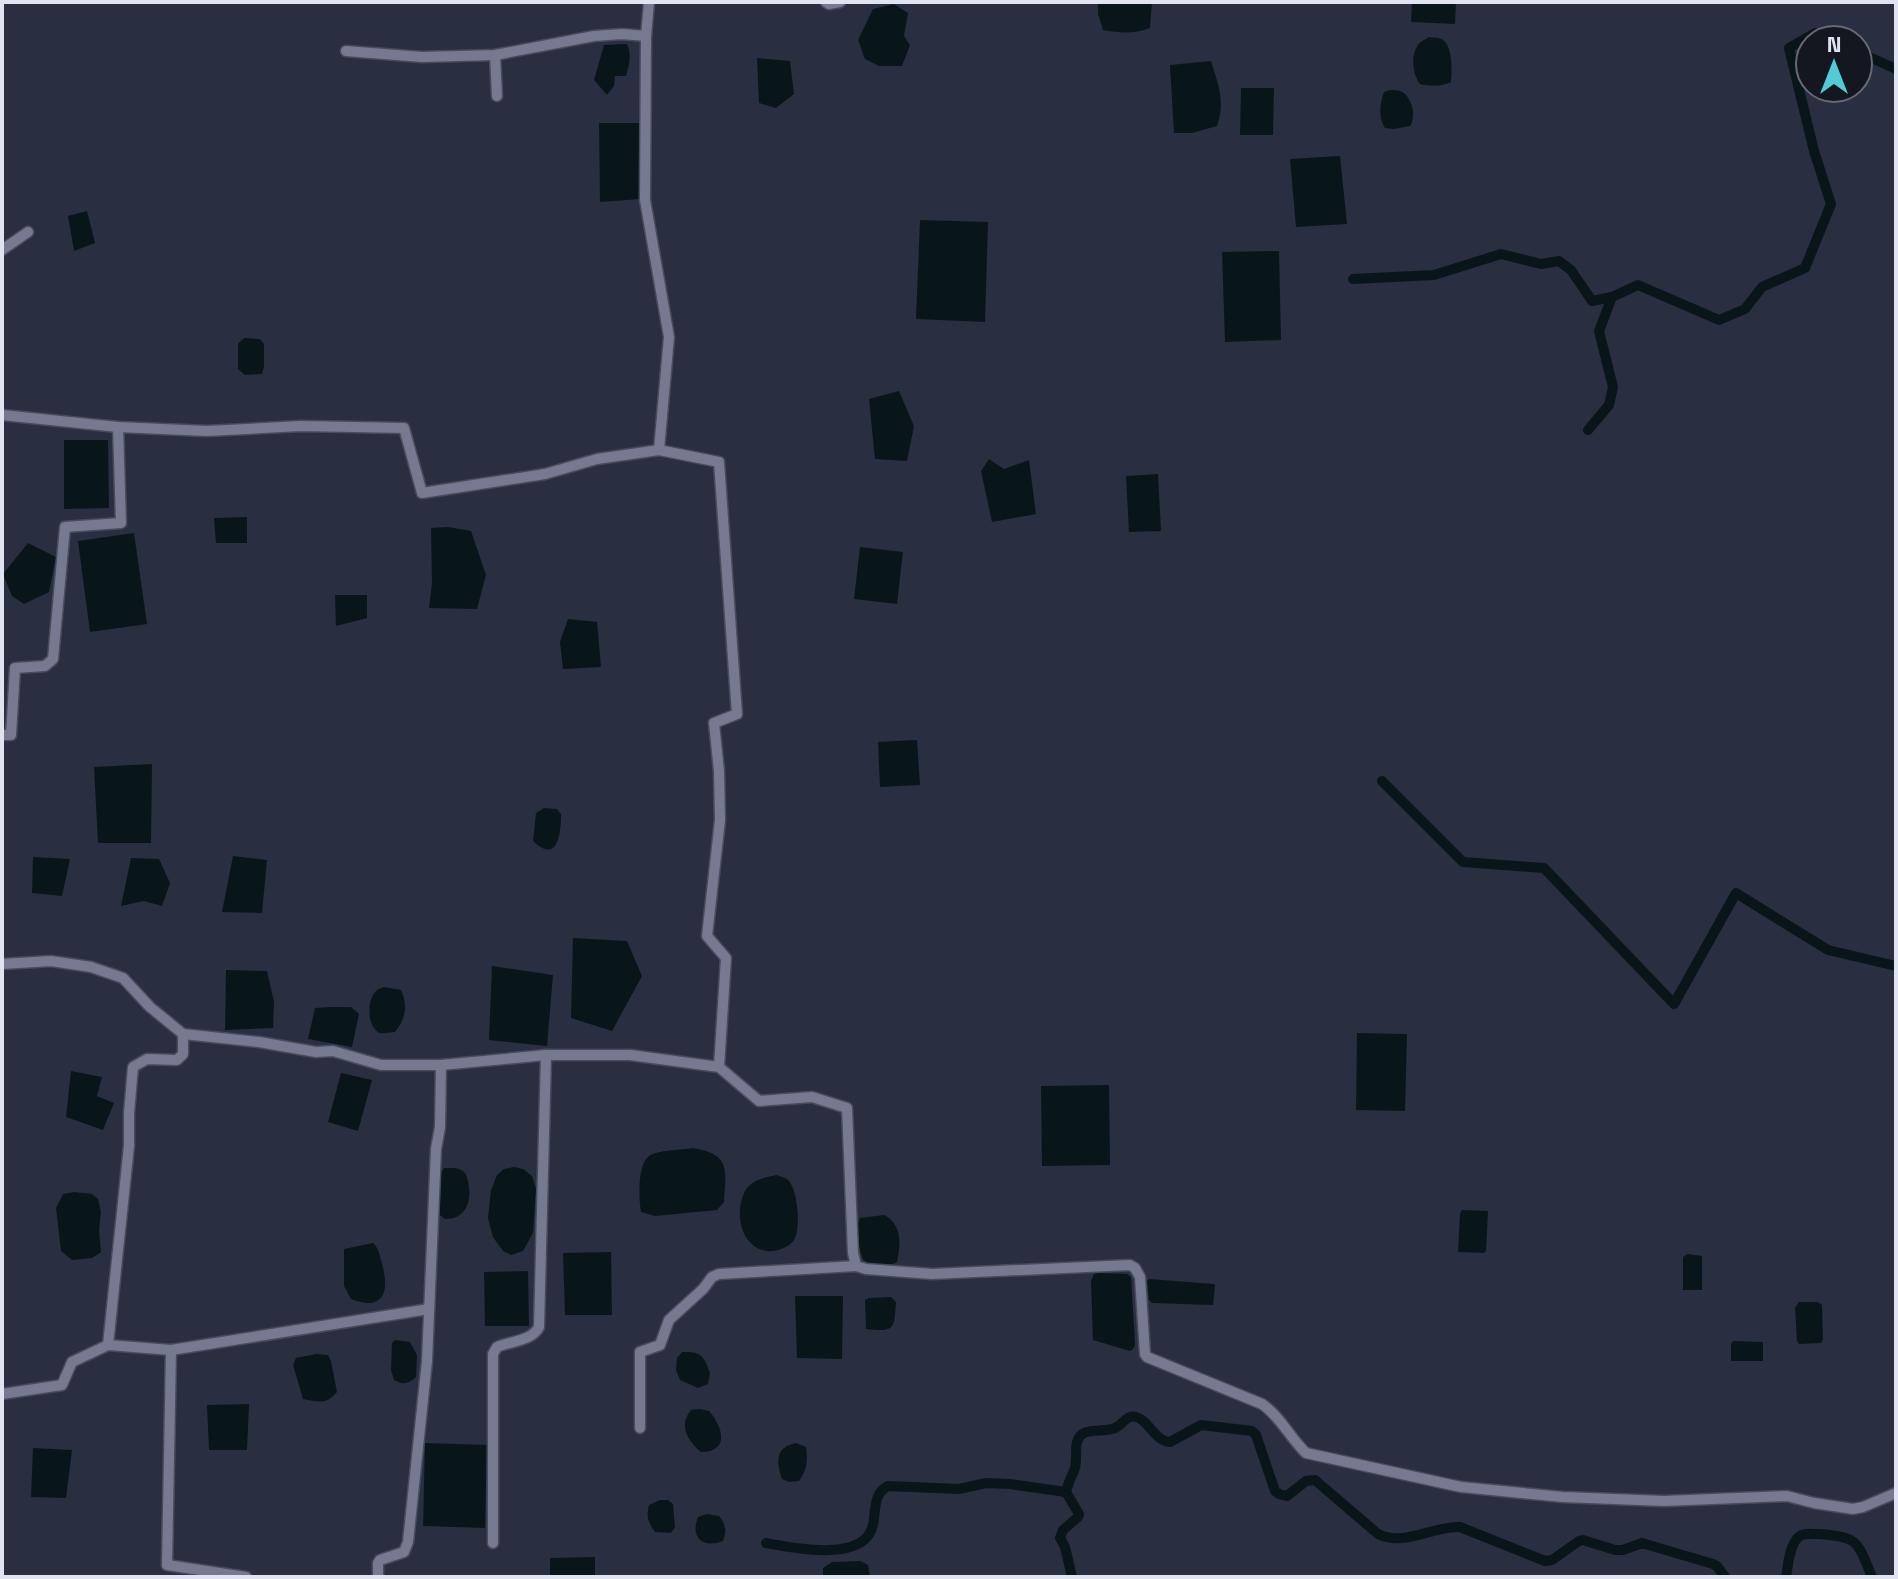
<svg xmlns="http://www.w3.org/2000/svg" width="1898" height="1579" font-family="'Space Grotesk',sans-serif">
  <rect width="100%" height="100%" fill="#2a2e41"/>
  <g fill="#091619">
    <path d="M1098 2H1152L1150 28C1134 34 1120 33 1103 30L1098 14Z"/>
    <path d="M1412 2H1456L1455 24 1411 22Z"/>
    <path d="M894 4 908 13 904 36 910 45 902 66H879L865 59 858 40 873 9Z"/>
    <path d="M1429 37C1434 38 1439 37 1443 40 1453 47 1452 71 1451 82 1441 87 1430 86 1420 84 1413 75 1410 56 1418 45 1420 41 1425 40 1429 37Z"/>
    <path d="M627 44C632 55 629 65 626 76H615L614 86 607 95 594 80 604 45Z"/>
    <path d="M757 58 790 61 794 94 776 108 759 103Z"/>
    <path d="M1211 61C1218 84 1226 102 1217 126L1192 133H1174L1170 65Z"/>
    <path d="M1241 88H1274L1273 135H1240Z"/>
    <path d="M1390 90C1395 90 1400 90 1404 93 1413 101 1416 117 1410 126L1394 129 1385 128C1378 119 1380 102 1384 92Z"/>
    <path d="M599 123H640V199L600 202Z"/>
    <path d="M1340 156 1347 224 1296 227 1290 159Z"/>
    <path d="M87 211 95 243 74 251 68 216Z"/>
    <path d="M920 220 988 222 985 322 916 319Z"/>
    <path d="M1279 251 1281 340 1225 342 1222 252Z"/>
    <path d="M244 338 260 339 264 344V367L262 374 245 375 238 369V344Z"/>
    <path d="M899 391 914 426 907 461 875 459 869 399Z"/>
    <path d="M64 440H108L109 508 64 509Z"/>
    <path d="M989 459 1004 469 1029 460 1036 514 992 522 981 471Z"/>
    <path d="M1158 474 1161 531 1129 532 1126 476Z"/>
    <path d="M247 517V543H216L214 518Z"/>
    <path d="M448 527 471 531 486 575 477 609 429 608 432 583 431 528Z"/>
    <path d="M134 533 147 624 90 632 78 541Z"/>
    <path d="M28 543 56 557 49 592 24 604 12 596 3 574Z"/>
    <path d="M860 547 903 552 897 604 854 599Z"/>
    <path d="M335 595H367V618L336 626Z"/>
    <path d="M568 619 597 622 601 667 563 669 560 642Z"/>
    <path d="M917 740 920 785 880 787 878 742Z"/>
    <path d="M152 764 151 843H98L94 767Z"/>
    <path d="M544 808 557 809 561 814C561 833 558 865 533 841L536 813Z"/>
    <path d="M233 856 267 860 262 913 222 912Z"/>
    <path d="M33 857 70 859 62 896 32 893Z"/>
    <path d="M131 858 159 859 170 883 162 906 144 901 121 906Z"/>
    <path d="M573 938 627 941 642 976 612 1031 571 1018Z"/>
    <path d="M492 966 553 975 547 1046 489 1040Z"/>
    <path d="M226 970 267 971 274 1002 273 1028 225 1030Z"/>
    <path d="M384 987 401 990C408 1006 406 1018 395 1032 390 1032 385 1034 380 1033 368 1029 367 1004 373 995 376 990 378 989 384 987Z"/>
    <path d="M330 1007H351L359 1014 352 1047 308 1039 315 1008Z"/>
    <path d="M1357 1033 1407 1034 1405 1111 1356 1110Z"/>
    <path d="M71 1071 102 1077 97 1096 114 1103 103 1130 66 1117Z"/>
    <path d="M341 1073 372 1080 358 1131 328 1122Z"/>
    <path d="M1109 1085 1110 1165 1042 1166 1041 1086Z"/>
    <path d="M693 1148C731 1154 726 1170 724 1202L717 1210 655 1216 641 1212C639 1199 637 1165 649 1156 657 1150 682 1150 693 1148Z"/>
    <path d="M514 1167 523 1169 532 1176 536 1189 533 1233 523 1251 511 1255 503 1251 493 1237 488 1218 491 1190 497 1175 504 1169Z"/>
    <path d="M444 1168C450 1168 458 1167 463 1171 467 1174 467 1178 468 1182 473 1201 465 1220 445 1219L436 1212C437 1198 435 1179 444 1168Z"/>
    <path d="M777 1175C781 1177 785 1177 788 1180 798 1189 801 1229 794 1240 789 1248 775 1252 767 1251 740 1247 734 1212 745 1191 752 1180 765 1177 777 1175Z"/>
    <path d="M74 1192 92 1194 98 1199 101 1212 99 1230 101 1252 92 1258 72 1260 61 1251 56 1208 63 1194Z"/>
    <path d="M1462 1210 1488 1211 1486 1251 1484 1253 1458 1252 1460 1214Z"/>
    <path d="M884 1215C902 1224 901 1244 897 1262 886 1268 874 1266 863 1260 859 1246 854 1232 860 1218Z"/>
    <path d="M373 1243C379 1249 379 1253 381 1260 390 1289 386 1313 351 1299L344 1286V1249Z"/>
    <path d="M611 1252 612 1315H565L563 1253Z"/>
    <path d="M1688 1254 1702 1256V1290H1683V1257Z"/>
    <path d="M528 1271 529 1326H485L484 1272Z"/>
    <path d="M1098 1273 1127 1274 1131 1277 1135 1345 1133 1349 1130 1351 1093 1340 1091 1281 1094 1274Z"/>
    <path d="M1149 1279 1214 1284 1215 1285 1213 1305 1152 1303 1149 1300 1147 1281Z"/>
    <path d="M795 1296H843L842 1359 797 1358Z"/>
    <path d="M891 1297 896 1302C894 1330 895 1332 866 1329L865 1300 869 1298Z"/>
    <path d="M1799 1302H1818L1822 1305 1823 1339 1821 1343 1799 1344 1797 1341 1795 1308Z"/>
    <path d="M395 1340 410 1342 417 1355 416 1377C409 1384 402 1385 394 1380L391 1370 392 1343Z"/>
    <path d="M1733 1341 1763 1342V1361H1731V1344Z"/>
    <path d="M682 1352C701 1351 704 1356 710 1373L708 1384 698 1388 680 1380 676 1370 677 1358Z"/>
    <path d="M316 1354 328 1355 331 1361 337 1392C326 1405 319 1402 303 1399L293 1365 296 1358Z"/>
    <path d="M249 1404 247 1450H209L207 1405Z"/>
    <path d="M700 1409 709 1411C723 1427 730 1452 701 1452 688 1441 678 1426 691 1410Z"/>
    <path d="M425 1443 487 1445 485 1528 423 1526Z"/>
    <path d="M796 1443 806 1447C808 1461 807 1470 799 1481L789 1482 782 1479C776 1462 775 1447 796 1443Z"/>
    <path d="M33 1448 72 1450 66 1498 31 1497Z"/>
    <path d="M660 1500H668L673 1504 675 1527 671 1533 655 1532C648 1522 646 1517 649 1505Z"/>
    <path d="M707 1514 719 1516C726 1525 727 1530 723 1541 702 1549 690 1537 698 1517Z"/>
    <path d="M595 1557V1577H550V1558Z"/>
    <path d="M861 1561 868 1565 870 1577H823V1568L832 1562Z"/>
  </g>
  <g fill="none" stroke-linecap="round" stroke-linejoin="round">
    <g stroke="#091619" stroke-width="10">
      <path d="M1858 52 1896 69"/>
      <path d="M1353 279 1434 275 1501 254 1541 264 1559 261 1571 270 1592 301 1612 297 1638 285 1719 320 1745 309 1762 287 1805 268 1831 204 1814 151 1789 48 1815 33 1830 40"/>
      <path d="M1588 430 1609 405 1613 387 1599 331 1612 297"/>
      <path d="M1382 781 1463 862 1544 868 1674 1004 1736 893 1828 950 1896 966"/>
      <path d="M1066 1492 1079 1514 1078 1517 1063 1530 1060 1538 1065 1547 1072 1577"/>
      <path d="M766 1543C793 1548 865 1563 873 1525 876 1510 873 1494 888 1486L959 1489 986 1483 1010 1484 1066 1492C1068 1483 1072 1476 1075 1468 1078 1457 1072 1439 1084 1433 1093 1429 1105 1432 1115 1428 1123 1425 1126 1414 1136 1417 1149 1420 1153 1440 1170 1442L1201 1425 1252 1431 1256 1435 1275 1491 1279 1494 1287 1496 1306 1481 1315 1480 1378 1534C1403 1547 1433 1526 1460 1527L1545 1561 1552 1560 1579 1541 1583 1540 1615 1550H1623L1642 1543 1713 1564 1717 1566 1725 1577"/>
      <path d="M1786 1577C1788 1566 1789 1549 1796 1540 1801 1532 1810 1534 1819 1534 1859 1537 1857 1541 1872 1577"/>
    </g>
    <g stroke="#484b5c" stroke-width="13">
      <g id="street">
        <path d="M649 2 646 36 645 200 669 337 659 450 719 462 737 714 714 723 719 771 720 820 707 936 726 958 719 1067 759 1101 812 1097 847 1108 853 1253 856 1266 866 1269 932 1274 1130 1265 1135 1268 1140 1277 1145 1354 1147 1357 1262 1404C1281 1417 1290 1438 1306 1453L1461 1487 1563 1497 1664 1501 1787 1496 1814 1503 1853 1509 1863 1507 1896 1493"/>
        <path d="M826 2 829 4 840 2"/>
        <path d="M346 51 422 57 495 55 594 36 622 34 646 36"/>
        <path d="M495 55 497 96"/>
        <path d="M2 250 28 232"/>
        <path d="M2 415 118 427 207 431 301 426 404 428 422 493 545 474 597 459 659 450"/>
        <path d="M2 735H11L15 668 45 666 53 659 65 527 121 523 118 427"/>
        <path d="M2 964 51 961 91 967 123 978 150 1007 183 1034 259 1042 316 1052 333 1051 381 1065H441L546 1055H630L719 1067"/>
        <path d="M108 1345 171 1350 429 1309"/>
        <path d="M171 1350 167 1565 246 1577"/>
        <path d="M2 1394 62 1385 72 1362 108 1345 129 1146V1113L133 1067 147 1059 177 1060 183 1054V1034"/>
        <path d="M640 1428V1352L660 1345 669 1320 703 1289 712 1277 719 1274 856 1266"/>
        <path d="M493 1543V1354L497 1347C511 1341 532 1341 539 1327L546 1055"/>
        <path d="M378 1577V1563L380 1560 404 1552 408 1542 427 1361 436 1149 440 1127 441 1065"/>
      </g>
    </g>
    <use href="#street" stroke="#757a91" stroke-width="10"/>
  </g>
  <rect width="1898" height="1579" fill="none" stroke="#e0e3f0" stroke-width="8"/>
  <g transform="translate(1834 64)"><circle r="38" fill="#151720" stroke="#666973" stroke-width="2"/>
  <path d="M0-6L14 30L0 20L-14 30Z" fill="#52cbd7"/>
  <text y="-12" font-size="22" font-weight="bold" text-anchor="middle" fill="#e0e3f0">N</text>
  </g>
</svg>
